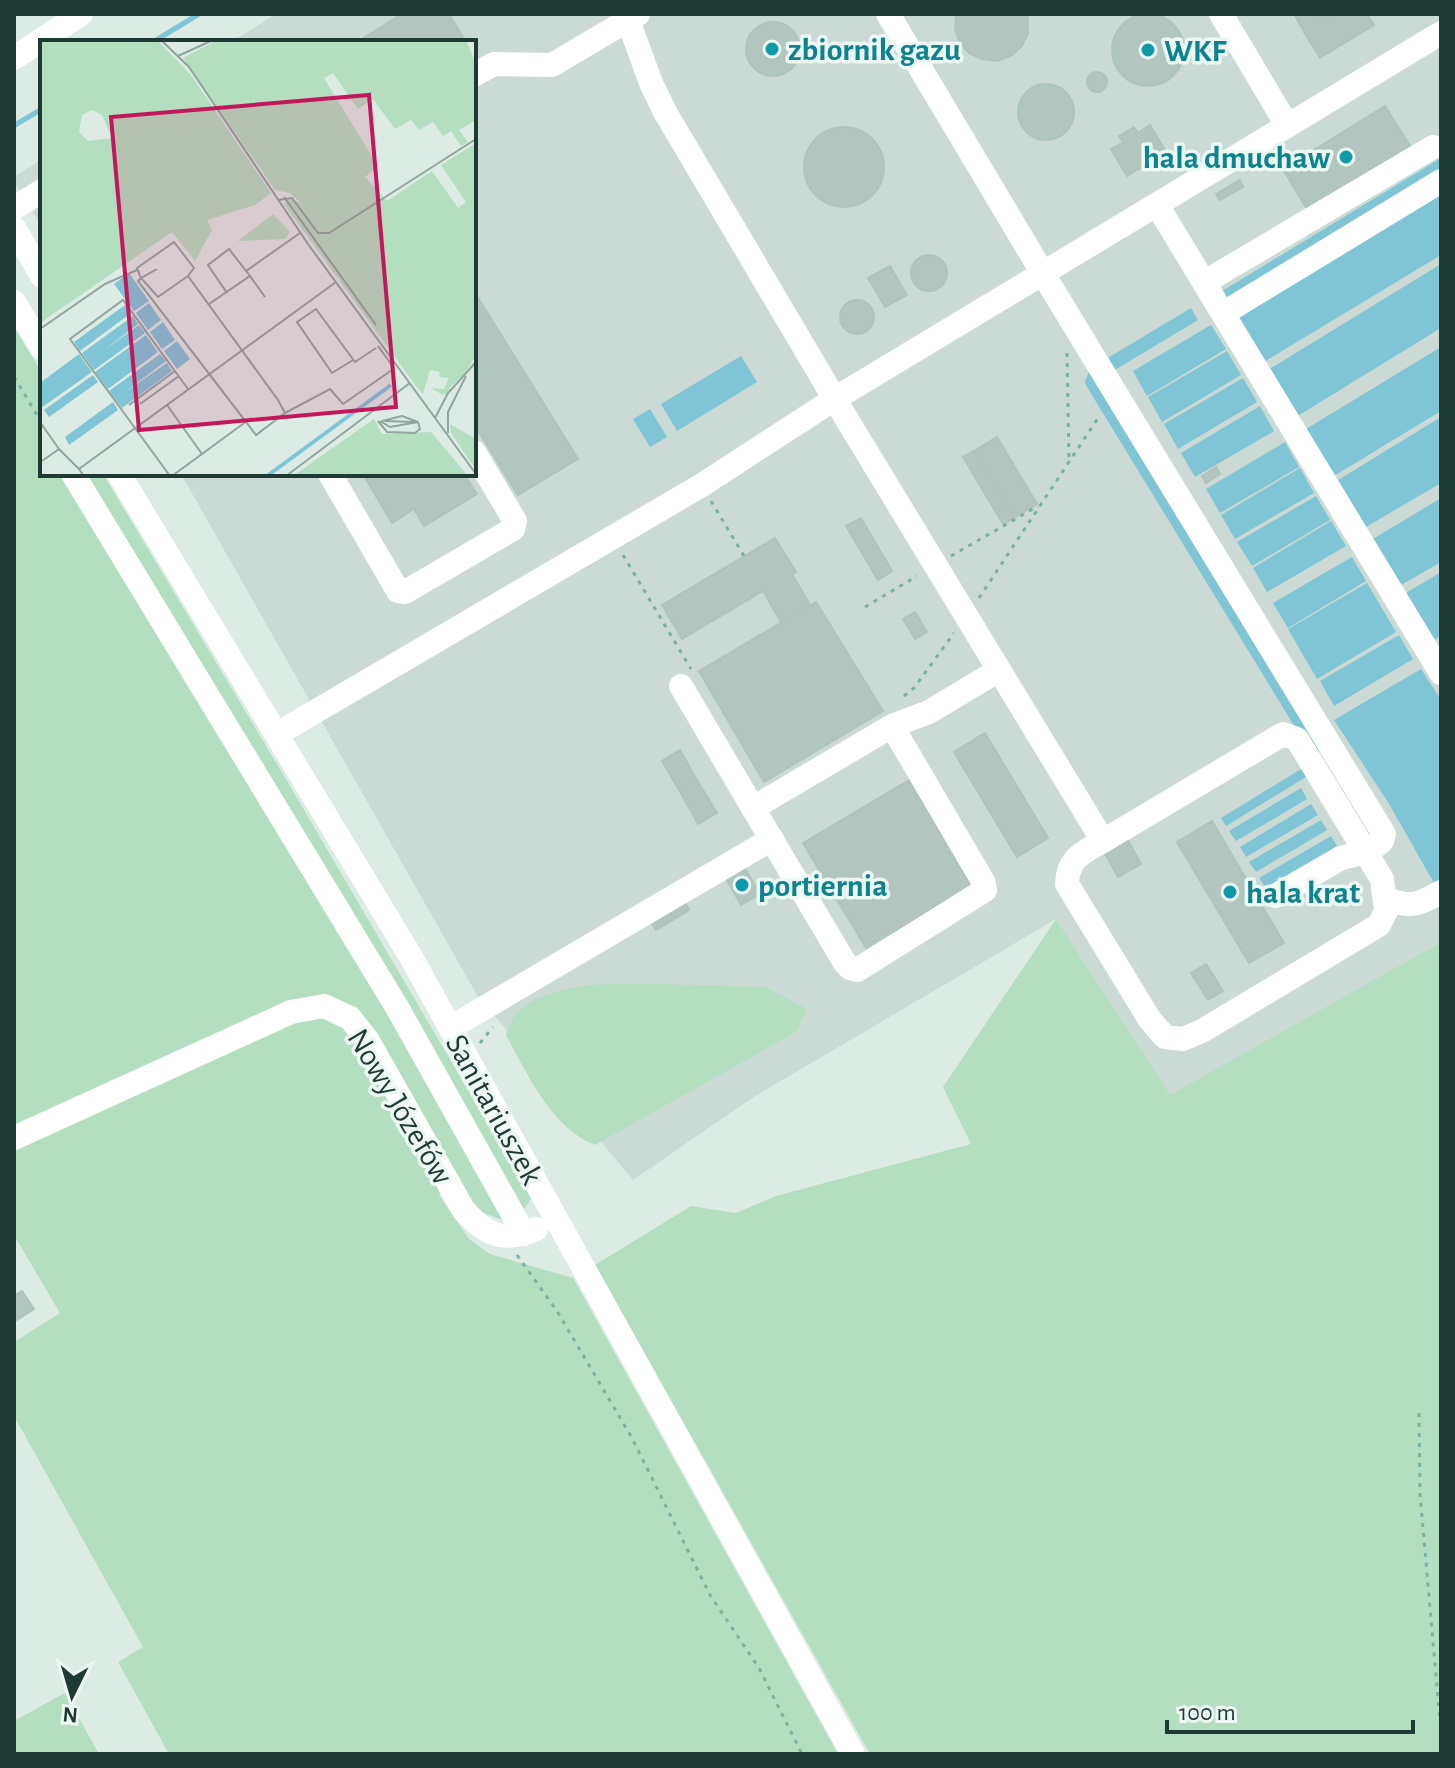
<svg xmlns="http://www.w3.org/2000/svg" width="1455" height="1768" font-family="'Alegreya Sans',sans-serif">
  <rect width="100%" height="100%" fill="#ddebe5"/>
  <g fill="#cbdad4">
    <path d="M276 14H1441V942L1170 1096 1056 919 752 1098 633 1180 477 995 181 474H474V42H231Z"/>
    <path d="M42 159V228L14 181V177Z"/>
  </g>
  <g fill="#b3dec0">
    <path d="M14 327 42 373V474H103L290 786 531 1198 521 1215 505 1221 476 1210 455 1181 439 1195 469 1239 490 1254 573 1278 838 1754H169L118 1662 143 1647 14 1416V1342L60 1313 14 1235Z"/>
    <path d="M1056 919 1170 1095 1441 942V1754H870L595 1265 691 1206 736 1213 776 1196 971 1144 943 1087Z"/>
    <path d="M698 985 766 987 807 1009 796 1032 595 1145C551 1127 528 1075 506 1035 509 1028 512 1018 517 1013 556 974 646 985 698 985Z"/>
    <path d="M65 1693 99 1754H14V1721Z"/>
  </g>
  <g fill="#7fc5d6">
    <path d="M1441 158V173L1229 302 1222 291Z"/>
    <path d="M1441 192V255L1264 362 1236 315Z"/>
    <path d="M1441 264V328L1296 417 1268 370Z"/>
    <path d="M1191 308 1198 320 1113 371 1106 359Z"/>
    <path d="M1211 325 1226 349 1147 396 1133 371Z"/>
    <path d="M1441 347V411L1334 476 1306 429Z"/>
    <path d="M1227 351 1241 375 1162 422 1148 397Z"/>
    <path d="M741 356 757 382 677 431 661 404Z"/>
    <path d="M1089 371 1319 748V752L1312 755 1087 387 1085 382Z"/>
    <path d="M1243 378 1257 402 1178 449 1164 424Z"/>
    <path d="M1260 406 1274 431 1195 477 1181 453Z"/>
    <path d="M650 409 667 437 650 447 633 419Z"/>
    <path d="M1441 417V483L1366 527 1338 480Z"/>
    <path d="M1285 442 1299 467 1220 513 1206 489Z"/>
    <path d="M1300 468 1314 493 1235 539 1221 515Z"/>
    <path d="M1316 496 1330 520 1252 566 1237 542Z"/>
    <path d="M1441 498V562L1401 585 1373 539Z"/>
    <path d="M1331 521 1346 546 1267 592 1253 568Z"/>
    <path d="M1352 557 1366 581 1288 628 1273 603Z"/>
    <path d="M1441 572V636L1434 640 1406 593Z"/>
    <path d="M1367 583 1396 632 1317 679 1288 629Z"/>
    <path d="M1399 635 1413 659 1334 706 1320 681Z"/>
    <path d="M1421 669 1441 700V879L1434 883 1388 802 1334 720Z"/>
    <path d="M1306 766 1311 774 1226 826 1221 818Z"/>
    <path d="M1301 788 1307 799 1236 841 1229 831Z"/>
    <path d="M1311 804 1318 815 1246 857 1240 847Z"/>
    <path d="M1321 820 1327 830 1256 872 1249 862Z"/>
    <path d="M1331 836 1337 846 1266 888 1259 878Z"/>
  </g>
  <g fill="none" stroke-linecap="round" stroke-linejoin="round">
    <g stroke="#7fc5d6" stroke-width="5">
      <path d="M153 42 199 14"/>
      <path d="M15 125 42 109"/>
    </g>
  </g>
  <g fill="#b2c5be" stroke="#afc4bc" stroke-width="2">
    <circle cx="1148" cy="50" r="36"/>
    <path d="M402 14H449L466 42H357Z"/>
    <path d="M956 14H1028V33L1022 46 1011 56 997 61 982 59 969 53 959 41 955 28Z"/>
    <path d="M1294 14H1331L1303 30Z"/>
    <path d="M1335 14H1367L1374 25 1320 58 1304 32Z"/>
    <circle cx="773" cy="49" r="27"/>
    <circle cx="1097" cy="82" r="10"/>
    <circle cx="1046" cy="112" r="28"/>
    <path d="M1385 106 1410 146 1307 209 1283 169Z"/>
    <path d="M1150 125 1166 152 1127 176 1111 149 1123 142 1119 136 1134 127 1138 133Z"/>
    <circle cx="844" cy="167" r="40"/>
    <path d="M1240 180 1243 187 1220 200 1216 194Z"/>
    <circle cx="929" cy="273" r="18"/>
    <path d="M890 266 907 295 885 307 868 278Z"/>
    <path d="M474 291 578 459 518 495 474 424Z"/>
    <circle cx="857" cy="317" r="17"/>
    <path d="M997 437 1037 504 1014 518 974 451Z"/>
    <path d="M974 451 1014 518 1003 524 963 457Z"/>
    <path d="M1216 467 1220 474 1206 483 1202 476Z"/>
    <path d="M363 474H464L477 494 424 526 414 509 392 523Z"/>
    <path d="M861 518 892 571 878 580 846 526Z"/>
    <path d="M775 538 796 572 792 574 810 605 781 622 763 591 682 639 662 605Z"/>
    <path d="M816 602 883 711 764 782 699 671Z"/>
    <path d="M915 612 927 632 915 639 903 619Z"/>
    <path d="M985 733 1048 838 1017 857 954 752Z"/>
    <path d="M680 750 697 780 679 790 662 761Z"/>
    <path d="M697 780 717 813 698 824 679 790Z"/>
    <path d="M909 780 971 886 866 948 803 843Z"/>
    <path d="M1212 821 1284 943 1249 963 1177 842Z"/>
    <path d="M1125 835 1141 864 1118 877 1102 848Z"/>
    <path d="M743 865 760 894 741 905 724 875Z"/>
    <path d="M686 904 689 910 656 930 652 924Z"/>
    <path d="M1206 964 1223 991 1208 1000 1191 973Z"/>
    <path d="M22 1291 34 1309 14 1322V1296Z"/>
  </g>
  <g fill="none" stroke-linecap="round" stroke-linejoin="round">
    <g stroke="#7ab1a2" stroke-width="3" stroke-dasharray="4 6" stroke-linecap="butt">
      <path d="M1067 353 1069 461"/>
      <path d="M14 377 42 423"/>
      <path d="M711 501 744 556"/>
      <path d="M623 555 691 669"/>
      <path d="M951 556 1038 506"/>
      <path d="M979 598 1098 418"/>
      <path d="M865 607 917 576"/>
      <path d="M904 696 914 688 954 633"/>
      <path d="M480 1043 493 1027"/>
      <path d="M517 1255 557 1311 632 1438 710 1595 759 1668 802 1754"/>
      <path d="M1419 1413 1420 1494 1441 1732"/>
    </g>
    <g stroke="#fff" stroke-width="24">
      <path d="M638 14 628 20 651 83 665 112 843 413 1103 841C1082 853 1068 858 1067 884L1150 1020 1165 1037 1183 1039 1202 1031 1379 925 1386 911 1382 879 1297 739 1283 734 1103 841"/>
      <path d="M888 14 1051 287 1384 834 1382 841 1367 852 1341 858 1275 896"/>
      <path d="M1221 14 1287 125"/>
      <path d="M14 58 81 14"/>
      <path d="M474 75 494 64 552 65 628 20"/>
      <path d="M1157 205 1441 673"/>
      <path d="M14 208 42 191"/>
      <path d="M14 228 42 276"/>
      <path d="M1205 282 1433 147"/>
      <path d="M14 302 42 348"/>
      <path d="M1224 313 1441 181"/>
      <path d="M73 474 398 1009 524 1234"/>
      <path d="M119 474 411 957 853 1754"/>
      <path d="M330 474 398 591 405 592 513 529 515 521 474 452"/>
      <path d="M681 686 753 808 892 726 929 712 999 670"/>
      <path d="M277 734 702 485 836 398 1441 33"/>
      <path d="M753 808 845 963 850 968 857 970 985 890 984 883 892 726"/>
      <path d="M1386 899C1411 908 1418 905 1441 892"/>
      <path d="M450 1028 772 839"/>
      <path d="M14 1138 291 1012 324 1006 350 1018 368 1041 463 1209C485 1235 503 1243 536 1229"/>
    </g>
  </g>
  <g fill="#0f9aa8" stroke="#edf7f3" stroke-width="3">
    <circle cx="772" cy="49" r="8"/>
    <circle cx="1148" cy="50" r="8"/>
    <circle cx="1346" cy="157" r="8"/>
    <circle cx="742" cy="885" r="8"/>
    <circle cx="1230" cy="892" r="8"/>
  </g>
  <g text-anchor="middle" stroke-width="7" stroke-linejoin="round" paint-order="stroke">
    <g font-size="32" font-weight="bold" fill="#0d838f" stroke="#edf7f3" text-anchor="start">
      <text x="788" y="60">zbiornik gazu</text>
      <text x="1164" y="61">WKF</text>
      <text x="1330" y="168" text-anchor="end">hala dmuchaw</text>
      <text x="758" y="896">portiernia</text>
      <text x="1246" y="903">hala krat</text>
    </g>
    <g font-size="32" fill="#1d3b34" stroke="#edf7f3">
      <text transform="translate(401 1106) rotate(59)" y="11">Nowy Józefów</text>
      <text transform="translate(495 1109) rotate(61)" y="11">Sanitariuszek</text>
    </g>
  </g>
  <g transform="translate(40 40)">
    <rect width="436" height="436" fill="#ddebe5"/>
    <path d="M0 0H117L151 35 231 153 215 165 167 180 172 190 155 221 132 192 0 283ZM52 70 62 75 72 98 48 101 39 92 42 75ZM177 0H426L436 23V80L419 90 428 102 421 106 411 91 403 96 393 82 379 90 371 80 355 89 333 59 318 69 293 33 284 38 338 126 325 137 347 161 392 131 418 168 426 162 401 125 436 103V315L425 333 436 320 418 344 424 334 407 350 416 346 405 356V352L403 355 391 348 404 349 409 338 399 337 400 332 390 330 383 354 376 346 244 164 248 159 260 162 250 153 235 150 143 18ZM233 174 250 192 245 199 198 201ZM334 379 342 394 391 392 428 436H253ZM410 384 436 399V430L411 393Z" fill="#b3dec0" fill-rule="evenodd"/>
    <path d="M89 233 109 261 94 271 74 244ZM109 263 121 280 108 290 96 273ZM85 265 91 273 40 311 34 302ZM93 276 98 284 63 311 99 285 105 293 54 330 42 313ZM123 282 135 300 122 309 110 292ZM106 295 118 312 68 349 55 332ZM137 301 150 319 137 329 124 311ZM39 314 52 332 1 368 0 343ZM120 314 126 321 85 352 127 323 132 331 82 368 69 351ZM53 335 58 342 9 377 4 370ZM73 362 78 370 29 405 25 397Z" fill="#7fc5d6"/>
    <path fill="none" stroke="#7fc5d6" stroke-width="4" d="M227 436 351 345"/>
    <path fill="none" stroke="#90a59e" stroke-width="2" d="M121 0 149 27 268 204 436 434M138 16 173 0M244 157 336 285M238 160 252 158 278 193H289L436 99M206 231 260 193M101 238 98 241 216 395 245 373 238 360 148 236 154 228 134 202 97 228 101 238 117 229M101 238 118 257 148 236M187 253 168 225 189 209 210 236M169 264 210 236 225 257M0 289 65 244 97 230M338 306 354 328M313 320 292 333 257 282 276 269 315 322 336 308M100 364 139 336M89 365 135 331M127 365 162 414M245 373 290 349 303 364 352 330M395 378 408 353 436 322M338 381 347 392 375 393 380 389 378 382M340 381 350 387 378 382M342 381 362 376 378 382M345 381 374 382M0 382 19 409M408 393V372L426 336M2 421 19 409 39 429M44 436 39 429 296 242M130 436 30 299 83 260 148 349M132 436 211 378M246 436 370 343"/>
    <path fill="#c2185b" fill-opacity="0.15" stroke="#c2185b" stroke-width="4" d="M329 55 356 367 99 390 71 77Z"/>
    <rect width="436" height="436" fill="none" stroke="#1d3b34" stroke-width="4"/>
  </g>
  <rect width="1455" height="1768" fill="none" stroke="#1d3b34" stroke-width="32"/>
  <g transform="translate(72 1696) rotate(185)" stroke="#edf7f3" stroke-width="6" paint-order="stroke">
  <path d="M0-6L14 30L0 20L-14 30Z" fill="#1d3b34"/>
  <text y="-12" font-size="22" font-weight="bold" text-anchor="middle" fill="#1d3b34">N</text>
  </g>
  <path d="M1167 1720v12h246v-12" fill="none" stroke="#1d3b34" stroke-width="4"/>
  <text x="1179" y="1720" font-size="24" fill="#1d3b34" stroke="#edf7f3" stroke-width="6" paint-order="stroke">100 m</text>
</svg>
